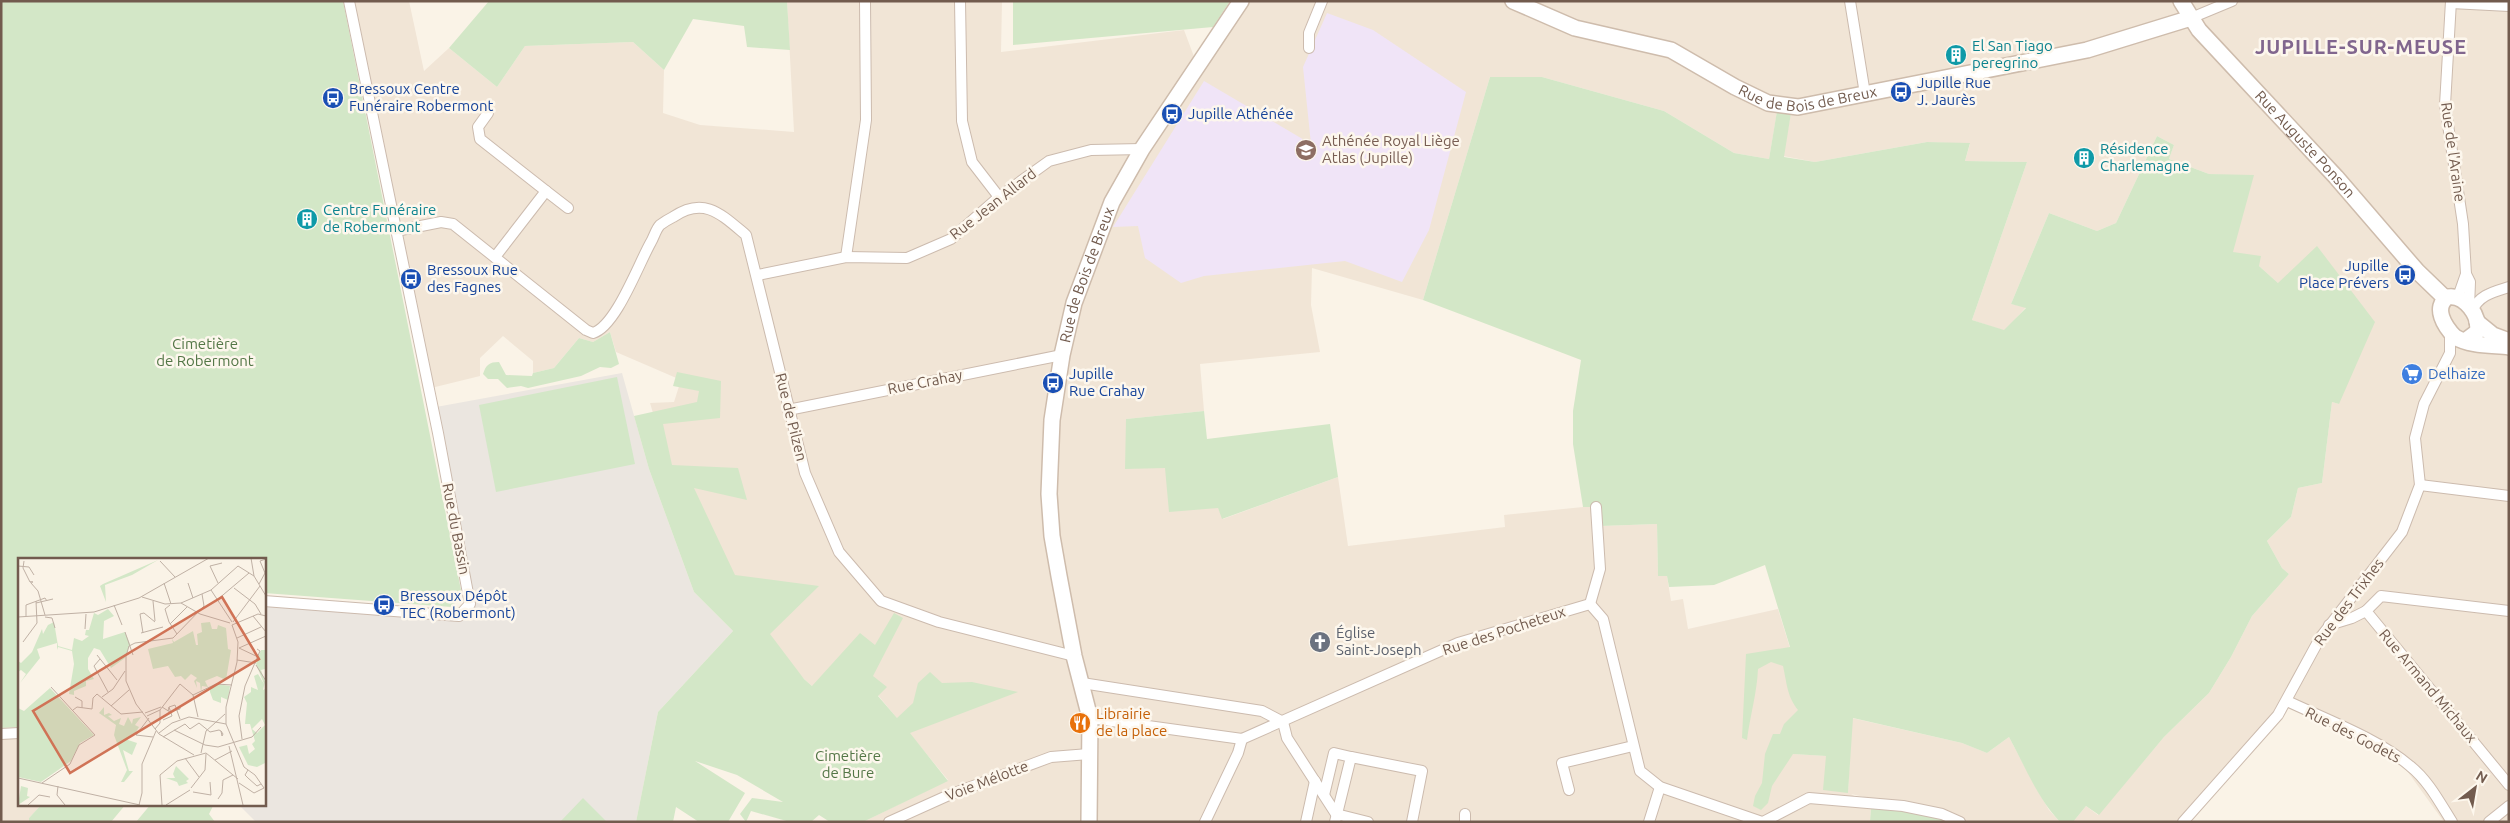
<svg xmlns="http://www.w3.org/2000/svg" width="2510" height="823" font-family="Ubuntu,sans-serif">
  <rect width="100%" height="100%" fill="#faf3e7"/>
  <g fill="#f1e5d6">
    <path d="M349 1H409L424 71 449 48 497 87 525 46 633 42 664 70 663 113 700 125 794 132 787 1H1002L1001 52 1184 30 1196 62 1213 27 1230 1H2509V819L2506 822H2444L2405 768 2286 699 2183 822H2073L2086 806 2098 815 2164 737 2209 693 2231 657 2252 616 2289 574 2282 568 2267 541 2291 517 2298 488 2322 483 2332 402 2339 404 2278 283 2259 266 2233 252 2223 175 2209 174 2169 159 2174 145 2157 136 2116 223 2097 231 2049 213 2011 304 2026 307 2005 331 1972 320 2027 162 1965 161 1970 144 1927 142 1815 162 1783 156 1791 113 1777 112 1769 159 1734 153 1664 111 1542 77H1490L1423 300 1312 268 1311 305 1320 352 1200 364 1204 411 1126 419 1165 468 1218 508 1223 519 1338 477 1348 546 1505 527 1504 515 1583 507H1602V526L1657 524 1658 576H1667L1671 601 1683 599 1688 629 1778 609 1813 723 1794 754 1826 756 1848 793 1852 718 1962 743 1987 753 2009 737 2036 788 2049 810 2060 822H1962L1958 818 1851 794 1871 807 1870 822H863L948 780 877 694 812 686 741 623 703 579 650 403 674 402 681 380 616 352 610 332 593 342 579 338 554 368 533 373V361L503 336 480 358V376L423 390Z"/>
    <path d="M1 739H19V804H42L29 818V822H1Z"/>
  </g>
  <path fill="#ebe6e0" d="M622 373 649 469 694 592 733 631 658 712 636 822H256L238 804H264V605L471 621 476 614 473 593 436 407Z"/>
  <path fill="#f0e4f7" d="M1327 13 1373 30 1466 92 1429 230 1402 282 1345 261 1204 276 1181 283 1145 258 1138 226 1113 227 1204 81 1311 144 1303 67Z"/>
  <g fill="#d3e7c7">
    <path d="M1 1H343L462 595 452 607 264 593V559H19V727L1 728Z"/>
    <path d="M489 1H787L790 50 747 47 744 26 693 19 664 70 633 42 525 46 497 87 449 48Z"/>
    <path d="M1013 1H1230L1213 27 1013 45Z"/>
    <path d="M1490 77H1542L1664 111 1734 153 1769 159 1777 111 1791 113 1784 157 1815 162 1927 142 1970 143 1965 161 2027 162 1972 320 2004 330 2026 308 2011 304 2049 213 2097 231 2116 223 2157 136 2174 145 2169 159 2209 174 2254 175 2233 252 2261 256 2259 266 2278 283 2317 246 2375 322 2339 404 2332 402 2322 483 2298 488 2291 517 2267 541 2282 568 2289 574 2252 616 2231 657 2209 693 2164 737 2099 815 2086 806 2073 822H2060C2037 798 2025 766 2009 737L1987 753 1962 743 1853 718 1848 793 1823 790 1826 756 1793 754 1772 786 1768 803 1761 810 1753 806 1755 796 1762 783 1765 754 1773 734H1780L1784 724 1798 710C1787 696 1787 684 1783 666L1771 662 1758 669C1757 693 1750 716 1747 740L1742 738 1746 654 1790 647 1765 565 1714 585 1669 587 1667 576H1658L1657 524 1601 526V507H1583L1573 444V411L1581 360 1423 300Z"/>
    <path d="M610 332 619 364 611 368 600 367 581 376 528 388 521 386 507 388 498 379H488L483 374C486 365 489 362 499 362L506 375 532 376 533 373 554 368 579 338 593 342Z"/>
    <path d="M677 372 721 381 720 418 663 424 672 465 738 468 747 500 694 488 735 575 819 586 770 634 804 679 812 686 860 633 875 645 894 613 903 618 873 676 887 687 878 696 897 718 913 703 918 683 930 672 942 683 972 682 1018 692 910 733 948 781 863 822H830L819 815 811 822H790L751 811 746 822 740 814 752 798 783 802 737 775 695 761 745 793 728 822H699L676 807 673 822H636L658 712 733 631 694 592 649 469 634 416 697 402 699 391 673 386Z"/>
    <path d="M617 377 635 464 496 492 479 405Z"/>
    <path d="M1204 411 1207 439 1330 424 1338 477 1222 519 1218 508 1169 512 1165 468 1125 469 1126 419Z"/>
    <path d="M583 798 607 822H560Z"/>
    <path d="M42 804H126L111 822H29V818Z"/>
    <path d="M151 804H214L209 814 215 822H136Z"/>
    <path d="M1871 807 1915 813 1952 822H1870Z"/>
  </g>
  <g fill="none" stroke-linecap="round" stroke-linejoin="round">
    <g stroke="#ccbbae" stroke-width="12">
      <g id="street">
        <path d="M960 1 962 121 972 162 999 197"/>
        <path d="M1850 1 1865 94"/>
        <path d="M2451 1 2445 105 2463 224 2466 274 2470 282 2469 307"/>
        <path d="M2451 3 2509 6"/>
        <path d="M2191 18 2232 1"/>
        <path d="M1309 48V33L1322 1"/>
        <path d="M488 113 478 127 480 139 546 191 495 257"/>
        <path d="M546 191 568 208"/>
        <path d="M396 231 441 222 453 224 586 330 593 333C616 326 638 265 651 242 654 237 656 229 660 225 664 222 669 219 673 217 704 196 721 214 746 235L805 473 839 552 881 601 939 622 1074 656"/>
        <path d="M846 257 866 120 865 1"/>
        <path d="M758 275 846 257 907 258 951 239 999 197 1049 161 1091 150 1142 149"/>
        <path d="M2458 297 2466 274"/>
        <path d="M2472 311C2479 295 2493 292 2509 287"/>
        <path d="M788 410 1062 355"/>
        <path d="M2420 485 2509 496"/>
        <path d="M264 601 459 616 470 604 438 433 349 1"/>
        <path d="M1590 604 1600 569 1596 507"/>
        <path d="M2509 611 2381 596 2366 611 2509 785"/>
        <path d="M2329 625 2352 618 2366 611"/>
        <path d="M1082 683 1262 711 1283 722"/>
        <path d="M2287 701C2325 719 2379 739 2410 766 2428 780 2440 803 2452 822"/>
        <path d="M1090 718 1242 739 1458 643 1590 604 1603 619 1640 771 1660 787 1762 822"/>
        <path d="M1283 722 1287 738 1336 814 1368 822"/>
        <path d="M1 734 19 733"/>
        <path d="M1351 757 1422 771 1412 822"/>
        <path d="M1569 790 1562 763 1633 746"/>
        <path d="M1324 795 1334 753 1351 757 1335 822"/>
        <path d="M1465 814V822"/>
        <path d="M889 822 949 795 1051 757 1089 754"/>
        <path d="M1205 822 1238 753 1242 739"/>
        <path d="M1306 822 1315 781"/>
        <path d="M1649 822 1660 787"/>
        <path d="M1763 822 1809 798 1903 806 1942 814 1960 822"/>
        <path d="M2183 822 2278 715 2320 638 2402 532 2420 485 2415 438 2424 404 2450 353V332"/>
        <path d="M2489 822 2509 806"/>
      </g>
    </g>
    <g stroke="#cebcac" stroke-width="18">
      <g id="secondary">
        <path id="s1" d="M1513 1 1575 28 1671 50 1735 87 1768 103 1798 107 2087 50 2191 18"/>
        <path id="s2" d="M2181 1 2199 30 2336 177 2417 271 2445 298"/>
        <path d="M2477 322 2493 335 2509 341"/>
        <path d="M2465 341 2477 332C2481 317 2465 294 2448 297 2432 307 2445 327 2455 337 2470 346 2492 345 2509 347"/>
        <path id="s3" d="M1089 822 1090 718 1074 656 1059 576 1052 536 1049 494 1052 420 1062 355 1074 303 1112 202 1142 149 1241 1"/>
      </g>
    </g>
    <use href="#street" stroke="#fff" stroke-width="10"/>
    <use href="#secondary" stroke="#fff" stroke-width="15"/>
  </g>
  <defs>
    <g id="building-disc" transform="scale(1.125)"><circle r="9.5" fill="#0f9aa8" stroke="#fdf7ed"/><path d="M-4-6H4V6H1V3H-1V6H-4ZM-2.5-4.3h1.7v1.8h-1.7ZM.8-4.3h1.7v1.8H.8ZM-2.5-1h1.7V.8h-1.7ZM.8-1h1.7V.8H.8Z" fill="#fff"/></g>
    <g id="bus-disc" transform="scale(1.125)"><circle r="9.5" fill="#1a4fb4" stroke="#fdf7ed"/><path d="M-5-6H5V4H4V6H2V4H-2V6H-4V4H-5ZM-3.5-4V0h7V-4ZM-3.5 1.2v1.5H-2V1.2ZM2 1.2v1.5H3.5V1.2Z" fill="#fff"/></g>
    <g id="school-disc" transform="scale(1.125)"><circle r="9.5" fill="#8d6e63" stroke="#fdf7ed"/><path d="M0-5L7-2L0 1L-7-2ZM-4 1L0 2.5L4 1V4Q0 6-4 4Z" fill="#fff"/></g>
    <g id="supermarket-disc" transform="scale(1.125)"><circle r="9.5" fill="#3f7fe0" stroke="#fdf7ed"/><path d="M-6-5.5h2.5l.6 2H6L4.5 2H-2.5L-4.4-4H-6ZM-1.5 3.2a1.3 1.3 0 1 0 .1 0ZM3 3.2a1.3 1.3 0 1 0 .1 0Z" fill="#fff"/></g>
    <g id="church-disc" transform="scale(1.125)"><circle r="9.5" fill="#6b7280" stroke="#fdf7ed"/><path d="M-1.2-6h2.4v3.5h3.3v2.4h-3.3V6h-2.4V-.1h-3.3v-2.4h3.3Z" fill="#fff"/></g>
    <g id="restaurant-disc" transform="scale(1.125)"><circle r="9.5" fill="#e8710a" stroke="#fdf7ed"/><path d="M-5-6h1v4h1v-4h1v4h1v-4h1v5L-1.5 .5V6h-2V.5L-5-1ZM5-6V6H3V1.5H1.5Q1.5-4 5-6Z" fill="#fff"/></g>
  </defs>
  <g fill-rule="evenodd">
    <use href="#building-disc" x="1956" y="55"/>
    <use href="#bus-disc" x="1901" y="92"/>
    <use href="#bus-disc" x="333" y="98"/>
    <use href="#bus-disc" x="1172" y="114"/>
    <use href="#school-disc" x="1306" y="150"/>
    <use href="#building-disc" x="2084" y="158"/>
    <use href="#building-disc" x="307" y="219"/>
    <use href="#bus-disc" x="2405" y="275"/>
    <use href="#bus-disc" x="411" y="279"/>
    <use href="#supermarket-disc" x="2412" y="374"/>
    <use href="#bus-disc" x="1053" y="383"/>
    <use href="#bus-disc" x="384" y="605"/>
    <use href="#church-disc" x="1320" y="642"/>
    <use href="#restaurant-disc" x="1080" y="723"/>
  </g>
  <g text-anchor="middle" stroke-width="5" stroke-linejoin="round" paint-order="stroke">
    <g font-size="15" fill="#0d838f" stroke="#fdf7ed" text-anchor="start">
      <text x="1972" y="51">El San Tiago<tspan x="1972" dy="17">peregrino</tspan></text>
      <text x="2100" y="154">Résidence<tspan x="2100" dy="17">Charlemagne</tspan></text>
      <text x="323" y="215">Centre Funéraire<tspan x="323" dy="17">de Robermont</tspan></text>
    </g>
    <g font-size="15" fill="#164399" stroke="#fdf7ed" text-anchor="start">
      <text x="1917" y="88">Jupille Rue<tspan x="1917" dy="17">J. Jaurès</tspan></text>
      <text x="349" y="94">Bressoux Centre<tspan x="349" dy="17">Funéraire Robermont</tspan></text>
      <text x="1188" y="119">Jupille Athénée</text>
      <text x="2389" y="271" text-anchor="end">Jupille<tspan x="2389" dy="17">Place Prévers</tspan></text>
      <text x="427" y="275">Bressoux Rue<tspan x="427" dy="17">des Fagnes</tspan></text>
      <text x="1069" y="379">Jupille<tspan x="1069" dy="17">Rue Crahay</tspan></text>
      <text x="400" y="601">Bressoux Dépôt<tspan x="400" dy="17">TEC (Robermont)</tspan></text>
    </g>
    <g font-size="15" fill="#725b4e" stroke="#fdf7ed">
      <text dy="5" stroke="none"><textPath href="#s1" startOffset="316">Rue de Bois de Breux</textPath></text>
      <text dy="5" stroke="none"><textPath href="#s2" startOffset="190">Rue Auguste Ponson</textPath></text>
      <text transform="translate(2453 152) rotate(82)" y="5">Rue de l'Araine</text>
      <text transform="translate(993 204) rotate(-38)" y="5">Rue Jean Allard</text>
      <text dy="5" stroke="none"><textPath href="#s3" startOffset="556">Rue de Bois de Breux</textPath></text>
      <text transform="translate(925 382) rotate(-11)" y="5">Rue Crahay</text>
      <text transform="translate(791 417) rotate(76)" y="5">Rue de Pilzen</text>
      <text transform="translate(456 529) rotate(79)" y="5">Rue du Bassin</text>
      <text transform="translate(2349 602) rotate(-53)" y="5">Rue des Trixhes</text>
      <text transform="translate(1504 631) rotate(-18)" y="5">Rue des Pocheteux</text>
      <text transform="translate(2428 686) rotate(50)" y="5">Rue Armand Michaux</text>
      <text transform="translate(2353 735) rotate(27)" y="5">Rue des Godets</text>
      <text transform="translate(987 781) rotate(-21)" y="5">Voie Mélotte</text>
    </g>
    <g font-size="15" fill="#785e54" stroke="#fdf7ed" text-anchor="start">
      <text x="1322" y="146">Athénée Royal Liège<tspan x="1322" dy="17">Atlas (Jupille)</tspan></text>
    </g>
    <g font-size="15" fill="#547747" stroke="#fdf7ed">
      <text x="205" y="349">Cimetière<tspan x="205" dy="17">de Robermont</tspan></text>
      <text x="848" y="761">Cimetière<tspan x="848" dy="17">de Bure</tspan></text>
    </g>
    <g font-size="15" fill="#366cbe" stroke="#fdf7ed" text-anchor="start">
      <text x="2428" y="379">Delhaize</text>
    </g>
    <g font-size="15" fill="#5b616d" stroke="#fdf7ed" text-anchor="start">
      <text x="1336" y="638">Église<tspan x="1336" dy="17">Saint-Joseph</tspan></text>
    </g>
    <g font-size="15" fill="#c56008" stroke="#fdf7ed" text-anchor="start">
      <text x="1096" y="719">Librairie<tspan x="1096" dy="17">de la place</tspan></text>
    </g>
    <g font-size="20" font-weight="bold" letter-spacing="1" fill="#81668e" stroke="#fdf7ed">
      <text x="2361" y="54">JUPILLE-SUR-MEUSE</text>
    </g>
  </g>
  <g transform="translate(18 558)">
    <rect width="248" height="248" fill="#faf3e7"/>
    <path d="M140 2 114 17 87 27 88 44 82 28 85 26ZM90 51 96 58 86 63 85 81 107 74 112 86 107 100 93 110 82 92 76 90 70 100V111L76 121 68 123V128L56 133V137L51 136 56 106 54 93 40 89 39 92V85L19 91 22 100 2 125 8 116 3 112 0 114V103L3 105 14 94 24 71 25 76 30 67 36 64 40 88 54 92 56 80 64 83 71 78 67 77 68 72H71L76 55 80 57ZM192 64 194 71H199L200 67 208 70 210 91 213 92 208 122 199 118 187 123 190 129 184 128 183 134 182 125 178 123 179 130 176 123 179 120 173 116 167 122 163 118 157 119 150 108 135 111 130 91 155 85 154 81 156 84 175 73 178 87H180L179 76 184 74 183 65ZM243 92H247V111L243 112 247 124 245 132 247 131V167L244 161 234 171 239 175 247 167V205L239 209 230 207 221 189 229 187 231 196 237 191 234 186 237 183 232 166H227L229 145 226 139 233 134V129L240 132 236 118 240 116 246 126 238 106ZM199 126 212 128 210 142 203 139V145L195 142 192 134V129ZM32 130 76 177 62 185 53 203 23 224 0 219V150L6 153ZM86 149V157L91 155 94 157 90 158 96 163 103 160 101 166 106 168 110 159 114 166 115 161 123 159 117 167 121 169 116 177 107 181 119 185 114 197 105 192 111 213H115L106 224H103L109 212 96 177 98 167 81 155ZM158 208 171 221 168 223 170 225 161 228 159 224 148 220H157L155 216ZM3 228 10 230 9 238 12 239 0 247Z" fill="#d3e7c7"/>
    <path fill="none" stroke="#c0b1a5" stroke-width="1" d="M233 0 236 18 248 38M6 3 5 10 12 24H15H12M142 3 157 19M0 8 11 9 16 17M13 25 20 33 27 57M146 25 153 46M170 25 175 40M200 25 192 8 204 5M241 26 247 15 242 3 248 1M216 30 237 46 243 56M193 32 214 64M124 39 147 46 163 45 193 32 220 8 236 18M199 42 231 15M135 43 137 63M18 45 35 41M163 45 182 56 212 65M96 47 104 67M152 47 147 51 151 64 159 76M8 58V47L27 40 29 43M235 58 248 74M0 59 76 54 121 40 191 0M27 59 34 60 37 70M215 64 242 28M152 66 169 49M214 67 220 84 219 104 208 149V166L226 209 237 217 246 230 236 235 221 225M214 67 240 56 248 58M67 71 68 56M107 74 115 97M123 75 145 69M125 75 122 56 126 55 137 64M219 80 243 69M5 84 19 65 18 43M79 97 99 122M240 99 221 90 248 78M82 101 76 108 90 134M219 102 238 105M238 107 248 123M175 137 180 159M57 139 64 143V150M84 139 95 131 107 113M93 148 111 132M144 149 152 154 162 151V148M151 149 157 147 162 161M55 152 59 149 74 151 75 140 79 136 103 156 125 154M127 155 143 149M129 158 142 152 162 126 175 137 198 126 214 127M131 160 118 177 135 179M145 162 154 158 151 149 150 153M137 171 142 165V152M156 172 187 187 200 189 234 179 243 169M141 175 154 165 171 159 208 166M145 179 167 166 172 171 181 165 192 174 201 172 203 173 205 176 204 178 203 173M224 181 221 158 227 128 242 93 239 91M211 188 225 247M183 195 188 173 207 156M188 195 220 221M176 197 141 176 118 146 108 123V98L111 88 117 85 155 80 186 48 184 36M167 200 181 219M197 202 214 193M230 212 227 217 230 220 239 228 243 226M0 220 122 247M24 225 52 206 61 187 77 177 33 129M40 228 39 237 47 247M173 230 187 212 188 196M175 234 193 237 192 224M200 241 204 235 205 222 215 217M10 247 21 237 32 239M121 247 124 235V206L138 173M144 247 142 217 159 203 188 195M148 247 172 232"/>
    <path fill="#d07356" fill-opacity="0.15" stroke="#d07356" stroke-width="2.5" d="M204 39 241 101 52 215 15 153Z"/>
    <rect width="248" height="248" fill="none" stroke="#725b4e" stroke-width="2.5"/>
  </g>
  <rect width="2510" height="823" fill="none" stroke="#725b4e" stroke-width="5"/>
  <g transform="translate(2475 788) rotate(31)" stroke="#fdf7ed" stroke-width="4" paint-order="stroke">
  <path d="M0-4L9 19L0 12L-9 19Z" fill="#725b4e"/>
  <text y="-8" font-size="14" font-weight="bold" text-anchor="middle" fill="#725b4e">N</text>
  </g>
</svg>
